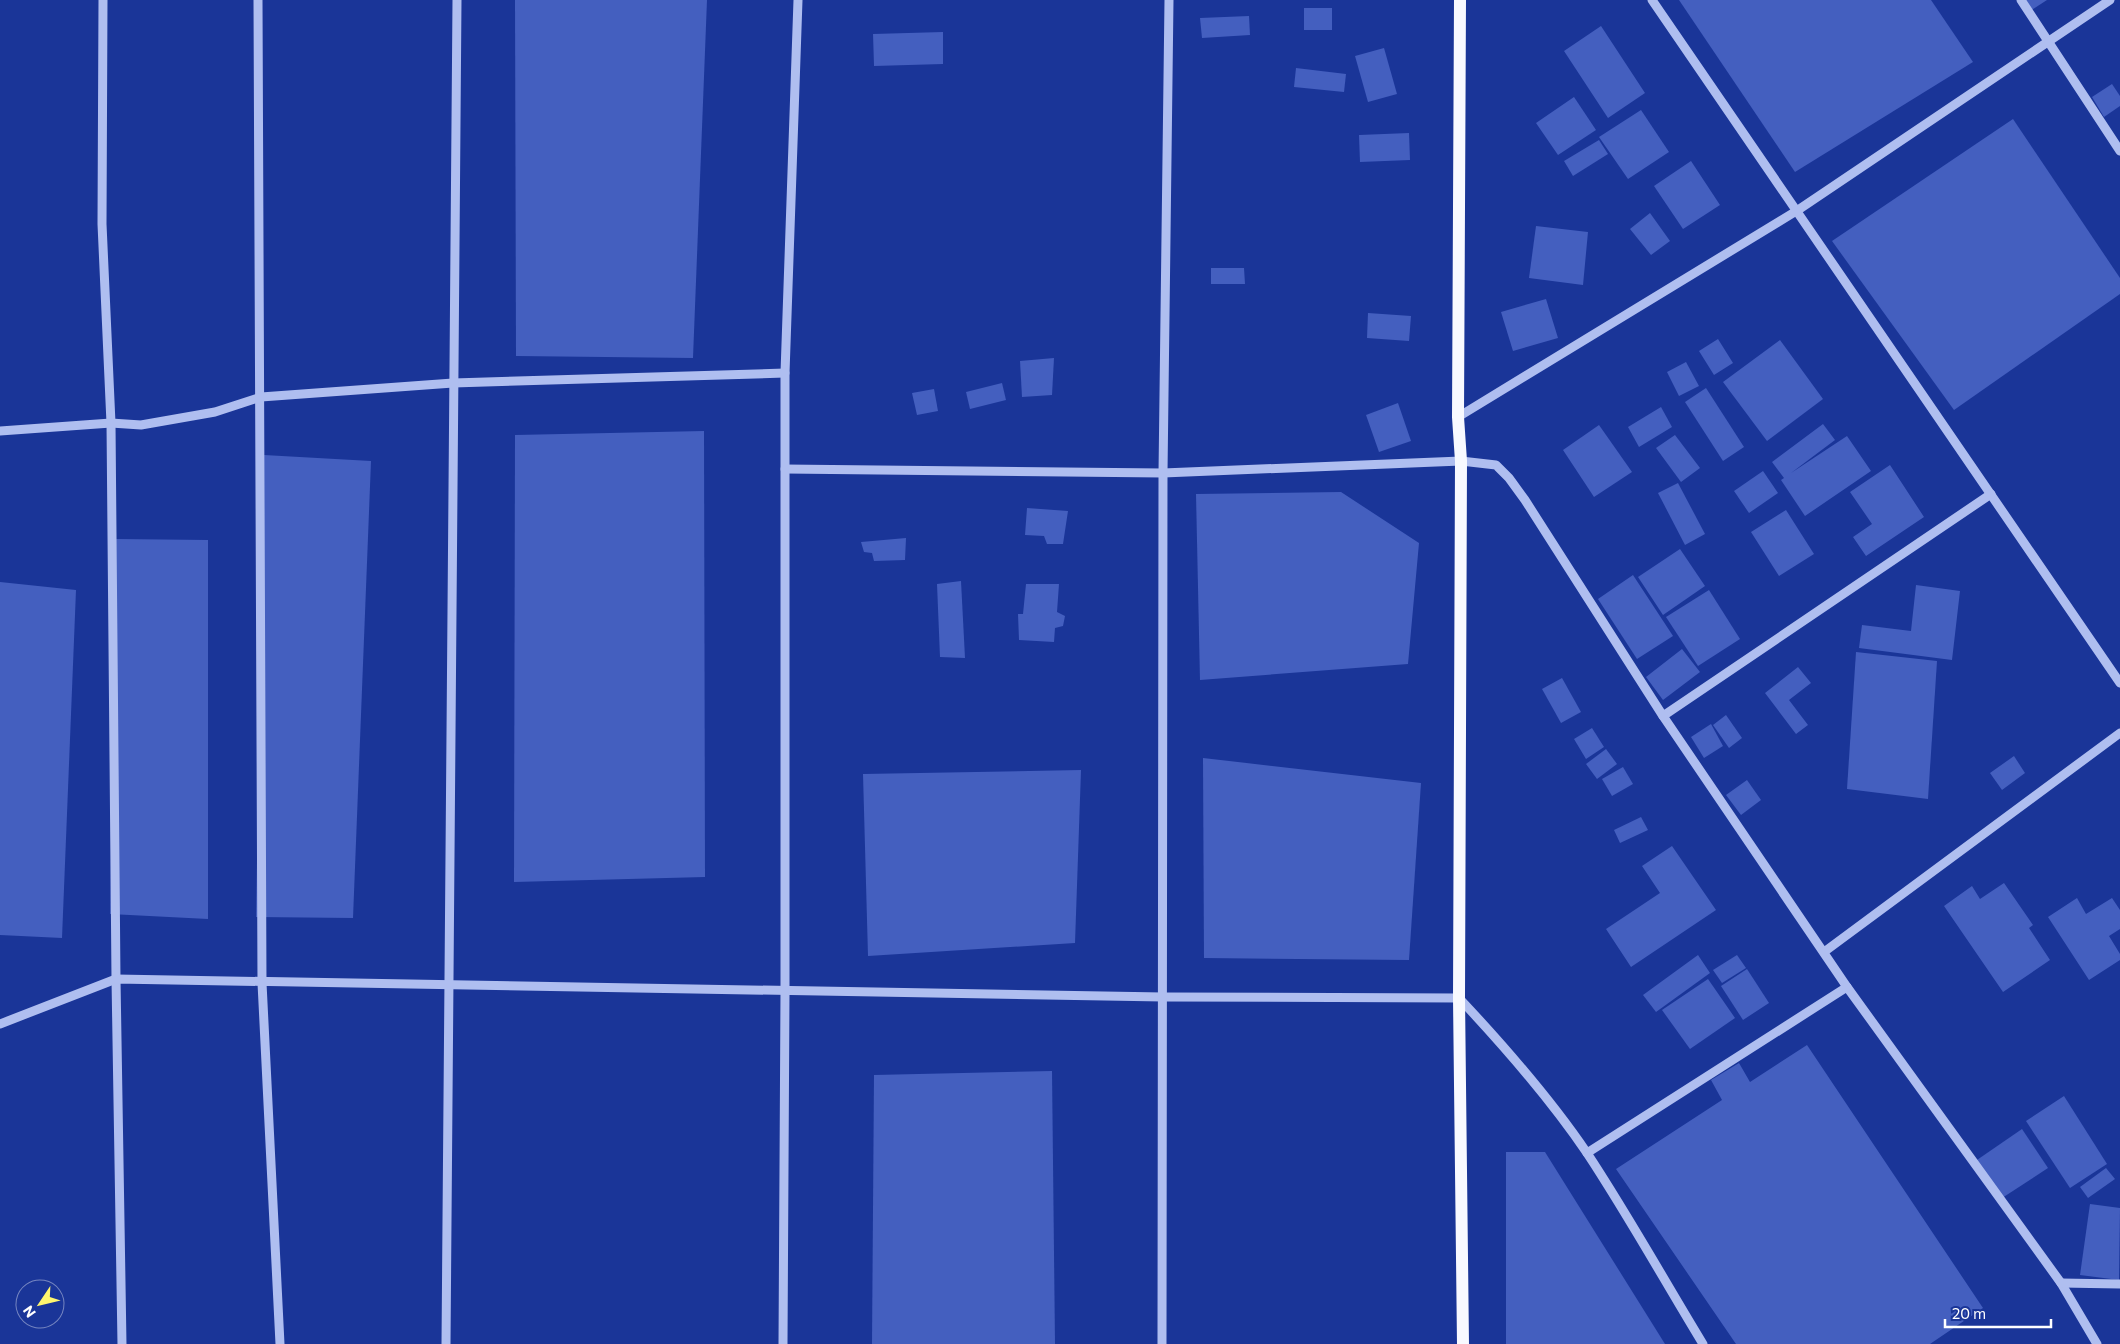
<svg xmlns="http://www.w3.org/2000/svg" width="2120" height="1344" font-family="Commissioner,sans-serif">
  <rect width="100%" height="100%" fill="#1a3598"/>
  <g fill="#445fbf">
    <path d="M515 0H707L693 358 516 356Z"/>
    <path d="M1679 0H1931L1973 62 1795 172Z"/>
    <path d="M2023 0H2047L2030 11Z"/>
    <rect x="1304" y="8" width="28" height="22"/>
    <path d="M1249 16 1250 35 1202 38 1200 18Z"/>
    <path d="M1601 26 1645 93 1608 118 1564 51Z"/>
    <path d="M943 32V64L874 66 873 34Z"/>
    <path d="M1384 48 1397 94 1368 102 1355 56Z"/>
    <path d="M1296 68 1346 74 1344 92 1294 87Z"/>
    <path d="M2112 84 2120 96V106L2104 117 2092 97Z"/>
    <path d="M1574 97 1596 130 1558 155 1536 123Z"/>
    <path d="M1641 110 1669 152 1628 179 1599 137Z"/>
    <path d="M2013 119 2120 278V294L1954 410 1832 241Z"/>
    <path d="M1409 133 1410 160 1360 162 1359 135Z"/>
    <path d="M1599 140 1608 154 1573 176 1564 161Z"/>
    <path d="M1691 161 1720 205 1683 229 1654 186Z"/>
    <path d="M1650 213 1670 241 1651 255 1630 229Z"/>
    <path d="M1536 226 1588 232 1583 285 1529 278Z"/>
    <path d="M1211 268H1244L1245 284H1211Z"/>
    <path d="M1546 299 1558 338 1513 351 1501 312Z"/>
    <path d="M1368 313 1411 316 1409 341 1367 338Z"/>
    <path d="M1718 339 1733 363 1714 375 1699 351Z"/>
    <path d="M1780 340 1823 399 1767 441 1723 382Z"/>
    <path d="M1054 358 1052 395 1022 397 1020 361Z"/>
    <path d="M1686 362 1699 386 1679 396 1667 372Z"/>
    <path d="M1002 383 1006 400 970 409 966 392Z"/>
    <path d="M1706 388 1744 447 1723 461 1685 402Z"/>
    <path d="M934 389 938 411 917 415 912 393Z"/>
    <path d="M1398 403 1411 441 1379 452 1366 415Z"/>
    <path d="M1661 407 1672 427 1639 447 1628 427Z"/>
    <path d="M1823 424 1835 440 1791 473 1847 436 1871 471 1805 516 1781 480 1784 478 1772 462Z"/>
    <path d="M1599 425 1632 472 1594 497 1563 450Z"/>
    <path d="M704 431 705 877 514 882 515 435Z"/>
    <path d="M1675 435 1700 468 1681 482 1656 448Z"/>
    <path d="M264 455 371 461 353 918 256 917Z"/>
    <path d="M1890 465 1924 517 1866 556 1853 537 1872 524 1850 492Z"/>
    <path d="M1763 471 1778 493 1749 513 1734 491Z"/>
    <path d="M1678 483 1705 534 1685 545 1658 493Z"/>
    <path d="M1341 492 1419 543 1408 664 1200 680 1196 494Z"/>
    <path d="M1027 508 1068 511 1063 544H1047L1044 536 1025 535Z"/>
    <path d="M1786 510 1814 554 1779 576 1751 532Z"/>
    <path d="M906 538 905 560 874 561 872 553 864 552 861 542Z"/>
    <path d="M116 539 208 540V919L110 914Z"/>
    <path d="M1680 549 1705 586 1663 615 1638 577Z"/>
    <path d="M1633 575 1673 636 1637 659 1598 599Z"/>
    <path d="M961 581 965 658 940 657 937 584Z"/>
    <path d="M0 582 76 590 62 938 0 935Z"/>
    <path d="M1026 584H1059L1057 612 1065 616 1063 626 1055 628 1054 642 1019 640 1018 614H1023Z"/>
    <path d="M1916 585 1960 591 1952 660 1859 648 1862 625 1911 631Z"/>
    <path d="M1709 590 1740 639 1698 666 1666 617Z"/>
    <path d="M1682 649 1700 672 1663 700 1646 677Z"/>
    <path d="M1856 652 1937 661 1928 799 1847 789Z"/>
    <path d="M1798 667 1811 683 1789 700 1808 725 1796 734 1765 693Z"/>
    <path d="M1562 678 1581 712 1561 723 1542 689Z"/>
    <path d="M1726 715 1742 738 1729 748 1713 725Z"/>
    <path d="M1711 724 1723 746 1704 758 1691 737Z"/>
    <path d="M1592 728 1604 747 1586 759 1574 739Z"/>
    <path d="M1606 749 1617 764 1597 779 1586 764Z"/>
    <path d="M2014 756 2025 773 2002 790 1990 773Z"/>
    <path d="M1203 758 1421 783 1409 960 1204 958Z"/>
    <path d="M1623 767 1633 784 1612 796 1602 779Z"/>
    <path d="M1081 770 1075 943 868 956 863 774Z"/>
    <path d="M1747 780 1761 800 1741 815 1726 795Z"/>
    <path d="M1641 817 1648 830 1620 843 1614 830Z"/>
    <path d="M1672 846 1716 910 1631 967 1606 929 1660 893 1642 866Z"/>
    <path d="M2004 883 2033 925 2029 928 2050 960 2003 992 1944 906 1972 886 1980 899Z"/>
    <path d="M2077 898 2086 914 2112 898 2120 910V929L2109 936 2120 954V960L2089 980 2048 917Z"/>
    <path d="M1698 955 1710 973 1656 1012 1643 995Z"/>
    <path d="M1737 955 1746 968 1722 983 1713 970Z"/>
    <path d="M1747 969 1769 1003 1743 1020 1721 986Z"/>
    <path d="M1708 979 1735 1018 1690 1049 1662 1010Z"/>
    <path d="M1807 1045 1983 1308 1930 1344H1736L1616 1169 1722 1100 1711 1080 1739 1063 1750 1082Z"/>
    <path d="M1052 1071 1055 1344H872L874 1075Z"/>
    <path d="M2064 1096 2107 1164 2070 1188 2026 1121Z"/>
    <path d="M2022 1129 2048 1168 1999 1200 1974 1162Z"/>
    <path d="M1506 1152H1545L1665 1344H1506Z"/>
    <path d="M2106 1168 2115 1179 2088 1198 2080 1187Z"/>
    <path d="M2090 1204 2120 1208 2119 1280 2080 1275Z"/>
  </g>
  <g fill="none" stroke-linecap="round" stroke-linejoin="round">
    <g stroke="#afbef0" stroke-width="9">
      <path d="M103 0 102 224 111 423 116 979 122 1344"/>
      <path d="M258 0 262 983 280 1344"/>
      <path d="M1652 0 2120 683"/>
      <path d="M2021 0 2120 151"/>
      <path d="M1458 417 1798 210 2110 0"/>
      <path d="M0 431 111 423 141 425 215 412 261 397 453 383 785 373"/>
      <path d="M785 469 1163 473 1461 461 1496 465 1509 478 1525 500 1663 716 1847 987 2061 1283 2097 1344"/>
      <path d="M1663 716 1991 494"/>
      <path d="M1824 952 2120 733"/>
      <path d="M0 1024 116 979 1163 997 1459 998C1505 1047 1549 1097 1587 1153 1628 1215 1664 1280 1703 1344"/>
      <path d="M1587 1153 1847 987"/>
      <path d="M2061 1283 2120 1284"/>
      <path d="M446 1344 457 0"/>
      <path d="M783 1344 785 991V373L798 0"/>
      <path d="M1162 1344 1163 473 1169 0"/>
    </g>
    <path stroke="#f8f9ff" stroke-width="12" d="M1460 0 1458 417 1461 461 1459 998 1463 1344"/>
  </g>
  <g transform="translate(40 1304) rotate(235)"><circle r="24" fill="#1a3598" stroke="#7686c1"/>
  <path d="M0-4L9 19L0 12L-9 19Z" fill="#fff66e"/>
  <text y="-8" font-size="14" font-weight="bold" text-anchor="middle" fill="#ffffff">N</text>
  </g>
  <path d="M1945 1319v8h106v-8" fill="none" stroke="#ffffff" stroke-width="2.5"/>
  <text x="1952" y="1319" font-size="15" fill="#ffffff" stroke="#1a3598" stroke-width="4" paint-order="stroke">20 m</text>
</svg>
